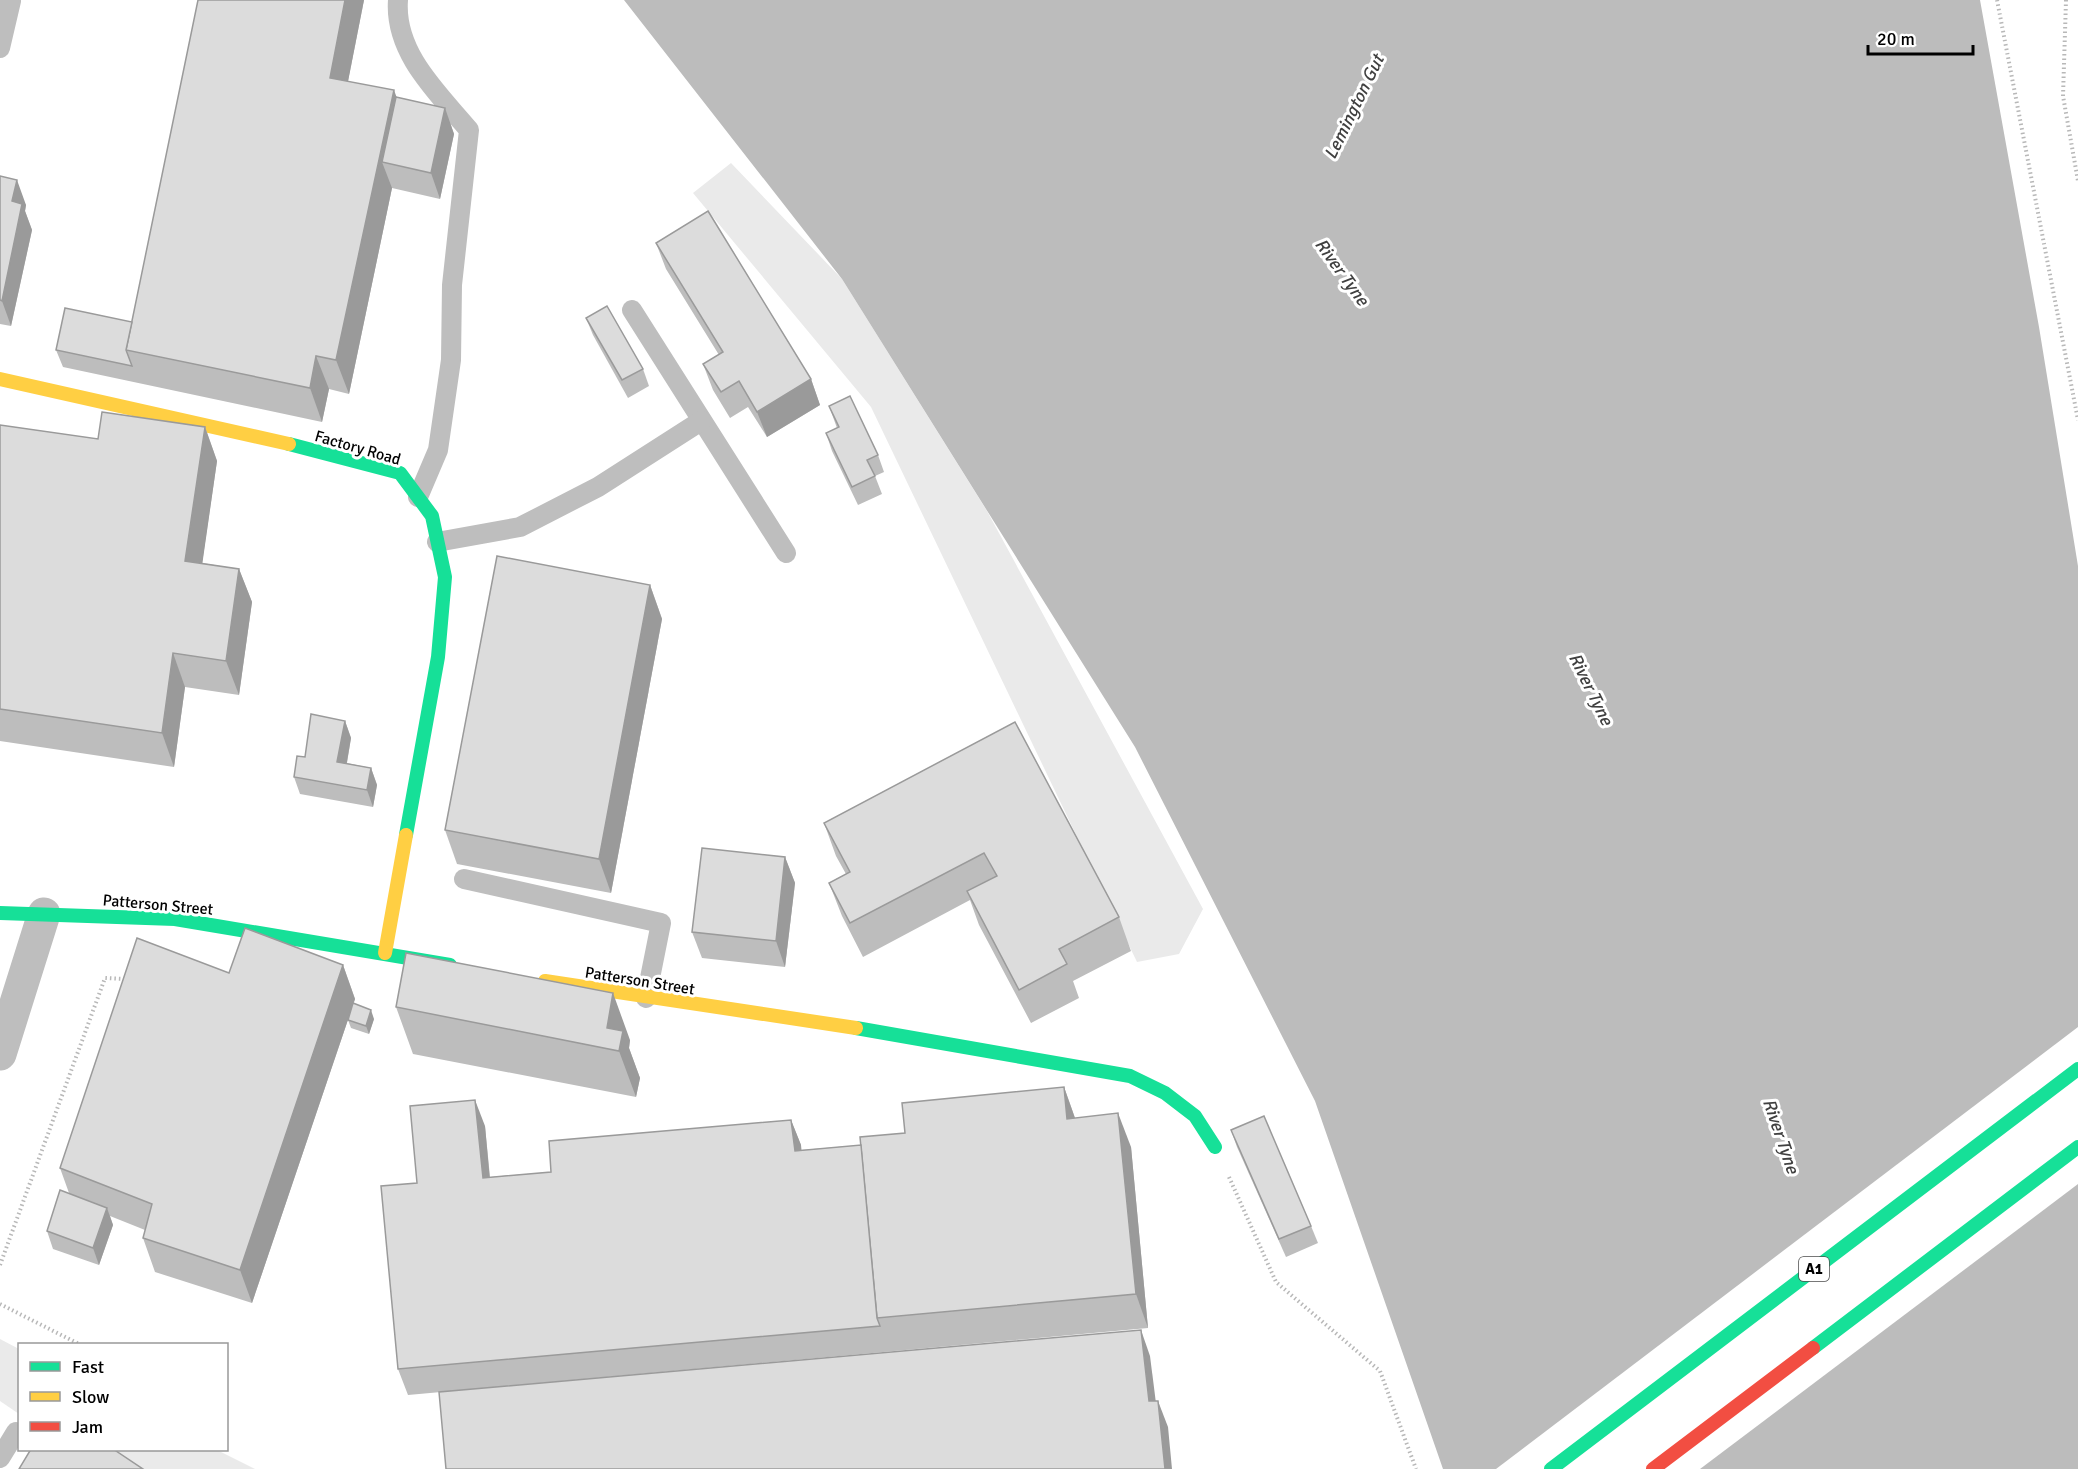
<svg xmlns="http://www.w3.org/2000/svg" width="2078" height="1469" font-family="Signika,sans-serif">
  <rect width="100%" height="100%" fill="#fff"/>
  <g fill="#eaeaea">
    <path d="M731 163 842 279 987 511 1203 909 1179 954 1137 962 871 407 693 193Z"/>
    <path d="M0 1339 19 1349V1414L0 1401Z"/>
    <path d="M73 1450H217L255 1469H103Z"/>
  </g>
  <path fill="#bcbcbc" d="M624 0H1980L2039 327 2078 566V1469H1443L1315 1101 1135 747 842 279Z"/>
  <path fill="#fff" d="M2078 1027V1184L1700 1469H1496Z"/>
  <g fill="none" stroke-linecap="round" stroke-linejoin="round">
    <g stroke="#b8b8b8" stroke-width="4" stroke-dasharray="1.5 3" stroke-linecap="butt">
      <path d="M1997 0 2078 420"/>
      <path d="M2066 0 2063 96 2078 181"/>
      <path d="M1229 1177 1276 1282 1380 1371 1416 1469"/>
      <path d="M0 1265 105 978 123 979"/>
      <path d="M0 1304 79 1344"/>
    </g>
    <g stroke="#bebebe" stroke-width="20">
      <path d="M398 0C394 53 438 93 469 130L452 285 451 360 438 450 418 497"/>
      <path d="M0 48 11 1 9 0"/>
      <path d="M632 310 786 553"/>
      <path d="M437 542 520 527 598 487 701 421"/>
      <path d="M464 879 661 923 646 998"/>
      <path d="M0 1458 16 1432"/>
    </g>
    <path stroke="#bebebe" stroke-width="33" d="M0 1054 44 914"/>
    <g stroke="#16e098" stroke-width="14">
      <path d="M289 444 400 473 432 516 445 577 438 657 406 835"/>
      <path d="M0 913 175 919 450 965"/>
      <path d="M856 1028 1130 1076 1165 1093 1195 1116 1215 1147"/>
      <path d="M1813 1348 2078 1147"/>
      <path d="M1551 1469 2078 1069"/>
    </g>
    <g stroke="#ffcf43" stroke-width="14">
      <path d="M0 379 289 444"/>
      <path d="M385 953 406 835"/>
      <path d="M545 981 856 1028"/>
    </g>
    <path stroke="#f24e42" stroke-width="14" d="M1653 1469 1813 1348"/>
  </g>
  <g fill="#bdbdbd">
    <path d="M198 0H364L348 81 396 97 445 108 454 134 440 199 392 188 349 394 329 389 322 422 63 367 56 350 132 322Z"/>
    <path d="M0 176 26 205 25 211 32 230 11 326 0 324Z"/>
    <path d="M656 243 811 379 820 405 767 437 748 407 730 418 713 390 703 364 719 355 666 269Z"/>
    <path d="M586 318 643 369 649 386 628 398 593 335Z"/>
    <path d="M829 406 878 455 884 472 875 476 882 494 858 505 832 451 826 433 837 428Z"/>
    <path d="M0 425 98 439 205 427 217 461 202 563 239 569 252 602 239 695 185 687 174 767 0 741Z"/>
    <path d="M650 585 662 619 611 893 457 864 445 830Z"/>
    <path d="M345 721 351 738 347 763 371 768 377 785 373 807 300 794 294 777 305 757Z"/>
    <path d="M1015 722 1119 917 1131 951 1073 981 1079 998 1031 1023 979 925 970 900 863 957 842 916 829 883 846 874 836 856 824 823Z"/>
    <path d="M785 857 795 883 785 967 702 958 692 932Z"/>
    <path d="M343 965 355 999 252 1303 155 1272 143 1238 145 1230 110 1216 113 1225 99 1265 53 1249 47 1231 69 1193 60 1168 229 973Z"/>
    <path d="M396 1007 630 1040 629 1048 640 1078 636 1097 413 1054Z"/>
    <path d="M374 1019 369 1034 351 1028 348 1020Z"/>
    <path d="M1064 1087 1075 1118 1131 1147 1148 1328 408 1395 398 1369 417 1183 485 1126 490 1177 551 1172 791 1120 801 1145V1150L861 1145Z"/>
    <path d="M1231 1130 1311 1226 1318 1243 1286 1257 1237 1147Z"/>
  </g>
  <g fill="#9a9a9a">
    <path d="M345 0H364L342 112 330 78Z"/>
    <path d="M394 90 406 123 382 162 392 188 349 394 336 360Z"/>
    <path d="M445 108 454 134 440 199 431 173Z"/>
    <path d="M17 180 26 205 25 211 32 230 11 326 2 301 12 201Z"/>
    <path d="M316 356 329 389 322 422 310 388Z"/>
    <path d="M811 379 820 405 767 437 757 412Z"/>
    <path d="M205 427 217 461 198 594 185 561Z"/>
    <path d="M239 569 252 602 239 695 226 661Z"/>
    <path d="M650 585 662 619 611 893 599 859Z"/>
    <path d="M173 653 185 687 174 767 162 733Z"/>
    <path d="M345 721 351 738 344 779 337 762Z"/>
    <path d="M371 768 377 785 373 807 367 790Z"/>
    <path d="M785 857 795 883 785 967 776 941Z"/>
    <path d="M343 965 355 999 252 1303 240 1270Z"/>
    <path d="M613 993 630 1040 629 1048 640 1078 636 1097 619 1051 607 1028Z"/>
    <path d="M371 1010 374 1019 369 1034 366 1026Z"/>
    <path d="M1064 1087 1076 1121 1067 1119Z"/>
    <path d="M475 1100 485 1126 492 1203 483 1178Z"/>
    <path d="M1118 1113 1131 1147 1148 1328 1136 1294Z"/>
    <path d="M791 1120 801 1145 804 1177 795 1151Z"/>
    <path d="M107 1208 113 1225 99 1265 93 1248Z"/>
    <path d="M1141 1330 1150 1356 1159 1427 1149 1401Z"/>
    <path d="M1158 1401 1168 1427 1172 1469H1165Z"/>
  </g>
  <g fill="#dcdcdc" stroke="#9a9a9a" stroke-width="1.5">
    <path d="M198 0H345L330 78 394 90 336 360 316 356 310 388 126 350Z"/>
    <path d="M396 97 445 108 431 173 382 162Z"/>
    <path d="M0 176 17 180 12 201 22 204 2 301 0 300Z"/>
    <path d="M708 211 811 379 757 412 739 381 721 392 703 364 723 352 656 243Z"/>
    <path d="M607 306 643 369 622 380 586 318Z"/>
    <path d="M65 308 132 322 126 350 132 366 56 350Z"/>
    <path d="M850 396 878 455 867 460 875 476 852 487 826 433 839 427 829 406Z"/>
    <path d="M102 412 205 427 185 561 239 569 226 661 173 653 162 733 0 709V425L98 439Z"/>
    <path d="M497 556 650 585 599 859 445 830Z"/>
    <path d="M311 714 345 721 337 762 371 768 367 790 294 777 297 756 305 757Z"/>
    <path d="M1015 722 1119 917 1059 949 1067 964 1019 990 967 891 997 876 984 853 850 923 829 883 850 872 824 823Z"/>
    <path d="M702 848 785 857 776 941 692 932Z"/>
    <path d="M245 928 343 965 240 1270 143 1238 152 1204 60 1168 137 938 229 973Z"/>
    <path d="M406 953 613 993 607 1028 623 1031 619 1051 396 1007Z"/>
    <path d="M353 1003 371 1010 366 1026 348 1020Z"/>
    <path d="M1064 1087 1067 1119 1118 1113 1136 1294 877 1318 860 1137 905 1133 902 1103Z"/>
    <path d="M475 1100 483 1178 551 1172 549 1141 791 1120 795 1151 861 1145 877 1318 880 1326 398 1369 381 1186 417 1183 410 1106Z"/>
    <path d="M1264 1116 1311 1226 1279 1239 1231 1130Z"/>
    <path d="M60 1190 107 1208 93 1248 47 1231Z"/>
    <path d="M1141 1330 1149 1401H1158L1165 1469H446L439 1392Z"/>
    <path d="M31 1449H113L143 1469H19Z"/>
  </g>
  <g text-anchor="middle" stroke-width="6" stroke-linejoin="round" paint-order="stroke">
    <rect fill="#fff" stroke="#4c4c4c" stroke-width="1.5" x="1799" y="1257" width="30" height="24" rx="4.5"/>
    <g font-size="15" font-weight="bold" fill="#000">
      <text x="1814" y="1274">A1</text>
    </g>
    <g font-size="16" fill="#000" stroke="#fff">
      <text transform="translate(358 447) rotate(16)" y="6">Factory Road</text>
      <text transform="translate(158 904) rotate(5)" y="6">Patterson Street</text>
      <text transform="translate(640 980) rotate(9)" y="6">Patterson Street</text>
    </g>
    <g font-size="18" font-style="italic" fill="#404040" stroke="#fff">
      <text transform="translate(1354 107) rotate(-64)" y="6">Lemington Gut</text>
      <text transform="translate(1342 272) rotate(54)" y="6">River Tyne</text>
      <text transform="translate(1591 689) rotate(64)" y="6">River Tyne</text>
      <text transform="translate(1781 1136) rotate(71)" y="6">River Tyne</text>
    </g>
  </g>
  <rect x="18" y="1343" width="210" height="108" fill="#ffffff" stroke="#999999" stroke-width="1.5"/>
  <rect x="30" y="1362" width="30" height="9" fill="#16e098" stroke="#999999" stroke-width="1.5"/>
  <text x="72" y="1373" font-size="18" fill="#000000">Fast</text>
  <rect x="30" y="1392" width="30" height="9" fill="#ffcf43" stroke="#999999" stroke-width="1.5"/>
  <text x="72" y="1403" font-size="18" fill="#000000">Slow</text>
  <rect x="30" y="1422" width="30" height="9" fill="#f24e42" stroke="#999999" stroke-width="1.5"/>
  <text x="72" y="1433" font-size="18" fill="#000000">Jam</text>
  <path d="M1868 45v9h105v-9" fill="none" stroke="#000000" stroke-width="3"/>
  <text x="1877" y="45" font-size="18" fill="#000000" stroke="#ffffff" stroke-width="4.5" paint-order="stroke">20 m</text>
</svg>
